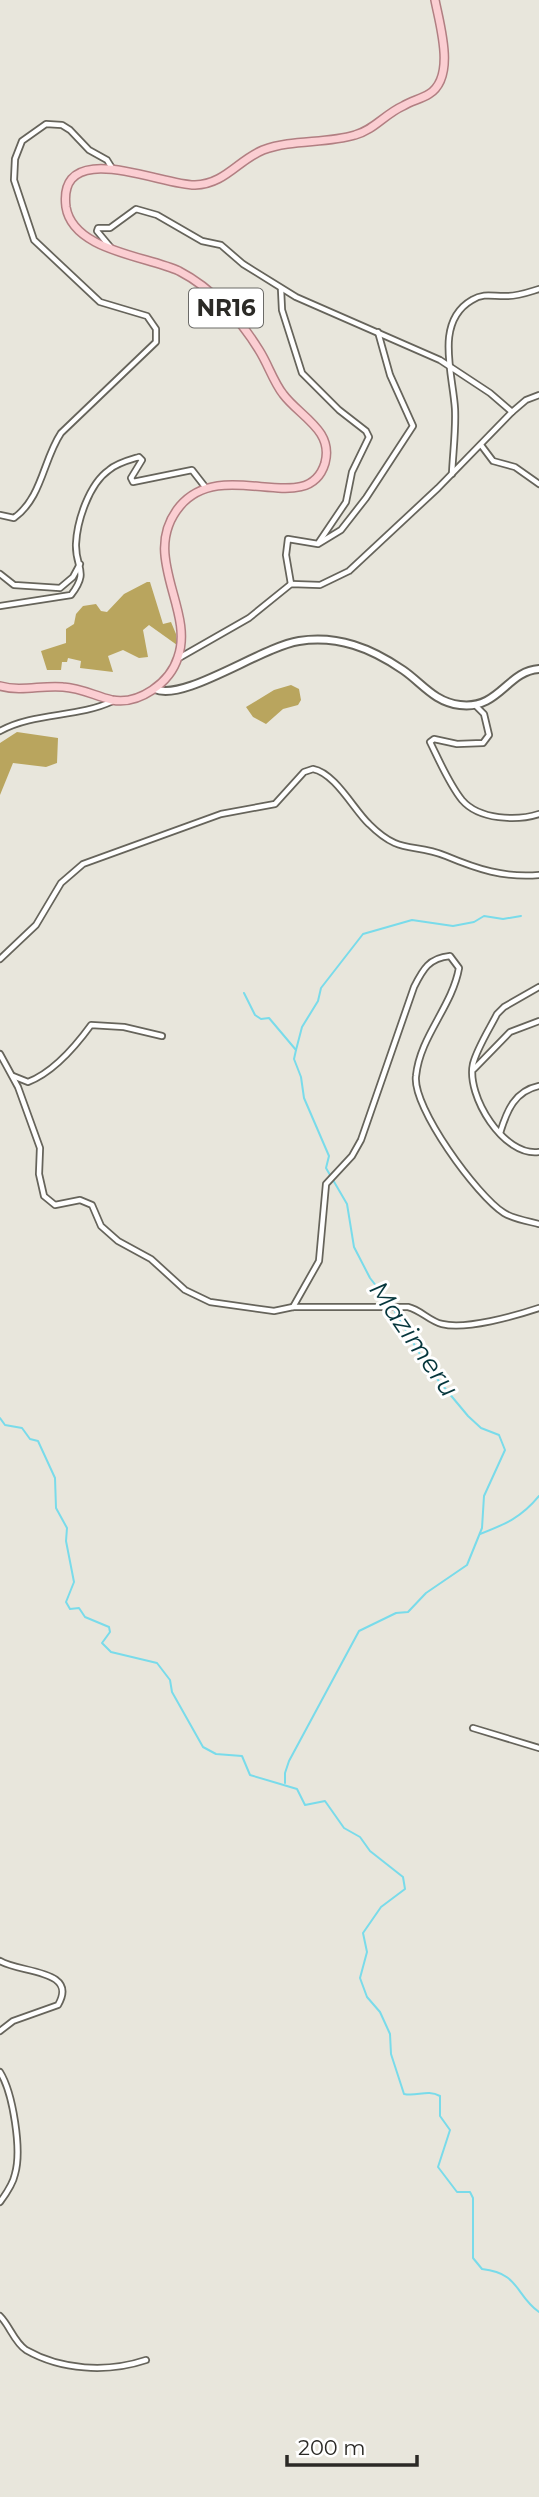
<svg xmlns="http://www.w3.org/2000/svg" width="539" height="2497" font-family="Montserrat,sans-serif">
  <rect width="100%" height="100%" fill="#e8e6dc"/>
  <g fill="#b9a55e">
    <path d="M147 582H150L163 624 171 622 176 634 177 645 149 625 143 630 148 657 139 658 123 650 108 656 113 672 80 668 81 661 68 658 67 662H62L61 670H47L41 651 66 643V629L74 624 76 614 83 606 96 604 101 611 107 612 124 594Z"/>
    <path d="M291 685 299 689 301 700 298 705 283 709 266 724 253 717 246 707 274 690Z"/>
    <path d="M17 732 58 738 57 763 46 767 13 763 0 795V743Z"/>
  </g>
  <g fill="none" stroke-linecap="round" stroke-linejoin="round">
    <g stroke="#79dbea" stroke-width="2">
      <path d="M244 993 255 1015 261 1019 269 1018 296 1050 294 1059 301 1077 304 1098 329 1156 326 1168 330 1175"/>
      <path d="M296 1050 302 1027 318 1001 321 988 363 934 412 920 453 926 474 922 484 916 503 919 521 916"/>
      <path d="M333 1180 347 1204 354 1247 370 1278 391 1305"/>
      <path d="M0 1418 5 1425 22 1428 30 1439 38 1441 55 1478 56 1508 67 1528 66 1541 74 1582 66 1602 70 1609 79 1608 85 1617 109 1627 110 1632 102 1643 111 1652 157 1663 170 1680 172 1692 203 1747 216 1754 242 1756 250 1775 297 1789 305 1805 325 1801 344 1828 360 1837 370 1851 403 1877 405 1889 381 1907 363 1933 367 1952 360 1978 367 1997 380 2012 390 2034 391 2054 404 2094C417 2097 427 2089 440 2096V2116L450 2130 438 2167 457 2192H470L473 2198V2258L482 2269C520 2273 515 2295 539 2312"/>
      <path d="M480 1534C506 1524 522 1517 539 1496"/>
      <path d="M285 1783V1773L289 1761 359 1631 396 1613 408 1612 426 1593 467 1565 482 1528 484 1496 505 1450 499 1435 481 1428 468 1416 428 1368 394 1310"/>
    </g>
    <g stroke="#66645b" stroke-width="8">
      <g id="street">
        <path d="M112 249 97 231 98 228H110L136 209 157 215 202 241 221 245 243 264 296 297 440 360 490 393 512 412"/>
        <path d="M281 289 282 310 302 373 339 410 366 431 369 437 352 472 346 502 319 542"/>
        <path d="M481 445 493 461 515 467 539 484"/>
        <path d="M452 474C453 452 456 430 455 409 453 374 434 322 472 300 485 292 494 297 508 296 519 296 529 292 539 289"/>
        <path d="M0 515 14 518C42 498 43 460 61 433L156 342V329L147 316 100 302 34 240 14 180 15 159 22 141 46 124 62 125 70 130 89 150 107 160 112 168"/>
        <path d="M0 574 14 585 60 588 73 577 80 564"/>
        <path d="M291 584 286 555 288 539 318 544 341 530 366 498 413 426 390 375 378 332"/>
        <path d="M0 606 71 595C90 570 75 569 76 544 77 521 89 484 109 470 117 463 129 460 139 457L142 460 131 478 133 482 192 470 206 488"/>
        <path d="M179 658 249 618 291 584 320 585 349 571 438 488 512 412 526 400 539 395"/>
        <path d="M476 706 484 714 489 735 483 743 457 744 434 739 430 742C439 760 449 784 462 800 479 820 517 821 539 814"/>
        <path d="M0 731C35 712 77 718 113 701"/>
        <path d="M0 959 36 925 61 883 83 864 221 814 275 804 304 772 313 769C335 773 354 810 369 824 401 856 412 842 446 856 477 869 504 878 539 875"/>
        <path d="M539 987 504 1007 497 1014C490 1028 477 1048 473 1064 466 1096 504 1157 539 1152"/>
        <path d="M0 1054 18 1087 40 1148 39 1174 44 1196 55 1205 80 1200 92 1205 101 1226 118 1241 151 1259 185 1290 210 1302 274 1311 293 1307H408C421 1310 429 1321 442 1324 466 1330 515 1316 539 1308"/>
        <path d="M474 1069 510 1032 539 1021"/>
        <path d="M13 1076 28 1082C54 1072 75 1047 91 1025L124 1027 162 1036"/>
        <path d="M500 1133C507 1110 515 1091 539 1086"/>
        <path d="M293 1307 319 1261 326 1184 352 1156 361 1140 414 987C423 969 429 958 450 956L459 968C452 1007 420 1036 416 1076 412 1107 477 1196 504 1213 514 1219 527 1221 539 1224"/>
        <path d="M473 1728 539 1748"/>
        <path d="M0 1961C19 1973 79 1969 58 2005L13 2021 0 2031"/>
        <path d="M0 2072C13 2093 22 2150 15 2174 13 2184 6 2194 0 2202"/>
        <path d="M0 2316C10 2326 14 2342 26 2350 61 2370 107 2373 146 2360"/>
      </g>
    </g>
    <g stroke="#66645b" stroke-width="10">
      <path id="secondary" d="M155 689C184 702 261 647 299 641 338 635 371 648 403 670 422 683 434 702 460 705 499 710 507 671 539 669"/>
    </g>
    <g stroke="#b17f82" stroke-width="10">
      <path id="primary" d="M0 686C22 692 41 685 63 687 81 688 95 696 112 700 139 705 170 683 178 657 195 609 139 555 180 506 223 455 308 520 325 463 334 430 299 416 283 394 273 381 268 364 259 350 240 319 212 288 179 271 147 256 73 251 66 207 57 136 163 186 195 185 225 184 238 160 263 150 293 139 325 144 355 135 374 130 385 114 403 106 411 101 421 99 429 94 456 77 440 26 435 0"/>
    </g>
    <use href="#street" stroke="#fff" stroke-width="4.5"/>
    <use href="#secondary" stroke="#fff" stroke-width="6"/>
    <use href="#primary" stroke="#fbced2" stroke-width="7"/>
  </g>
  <g text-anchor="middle" stroke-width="6" stroke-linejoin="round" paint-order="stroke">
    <rect fill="#fff" stroke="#6b6a67" stroke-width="2" x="189" y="288.5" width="74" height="39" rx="5"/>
    <g font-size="23" font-weight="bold" fill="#2b2a26">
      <text x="226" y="316">NR16</text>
    </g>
    <g font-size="26" font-style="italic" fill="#05363c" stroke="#fff">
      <text transform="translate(414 1339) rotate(55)" y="9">Mazimeru</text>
    </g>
  </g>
  <path d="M287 2455v10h130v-10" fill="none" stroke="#2b2a26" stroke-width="3.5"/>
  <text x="298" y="2455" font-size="21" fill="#2b2a26" stroke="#ffffff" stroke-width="5" paint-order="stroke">200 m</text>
</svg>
